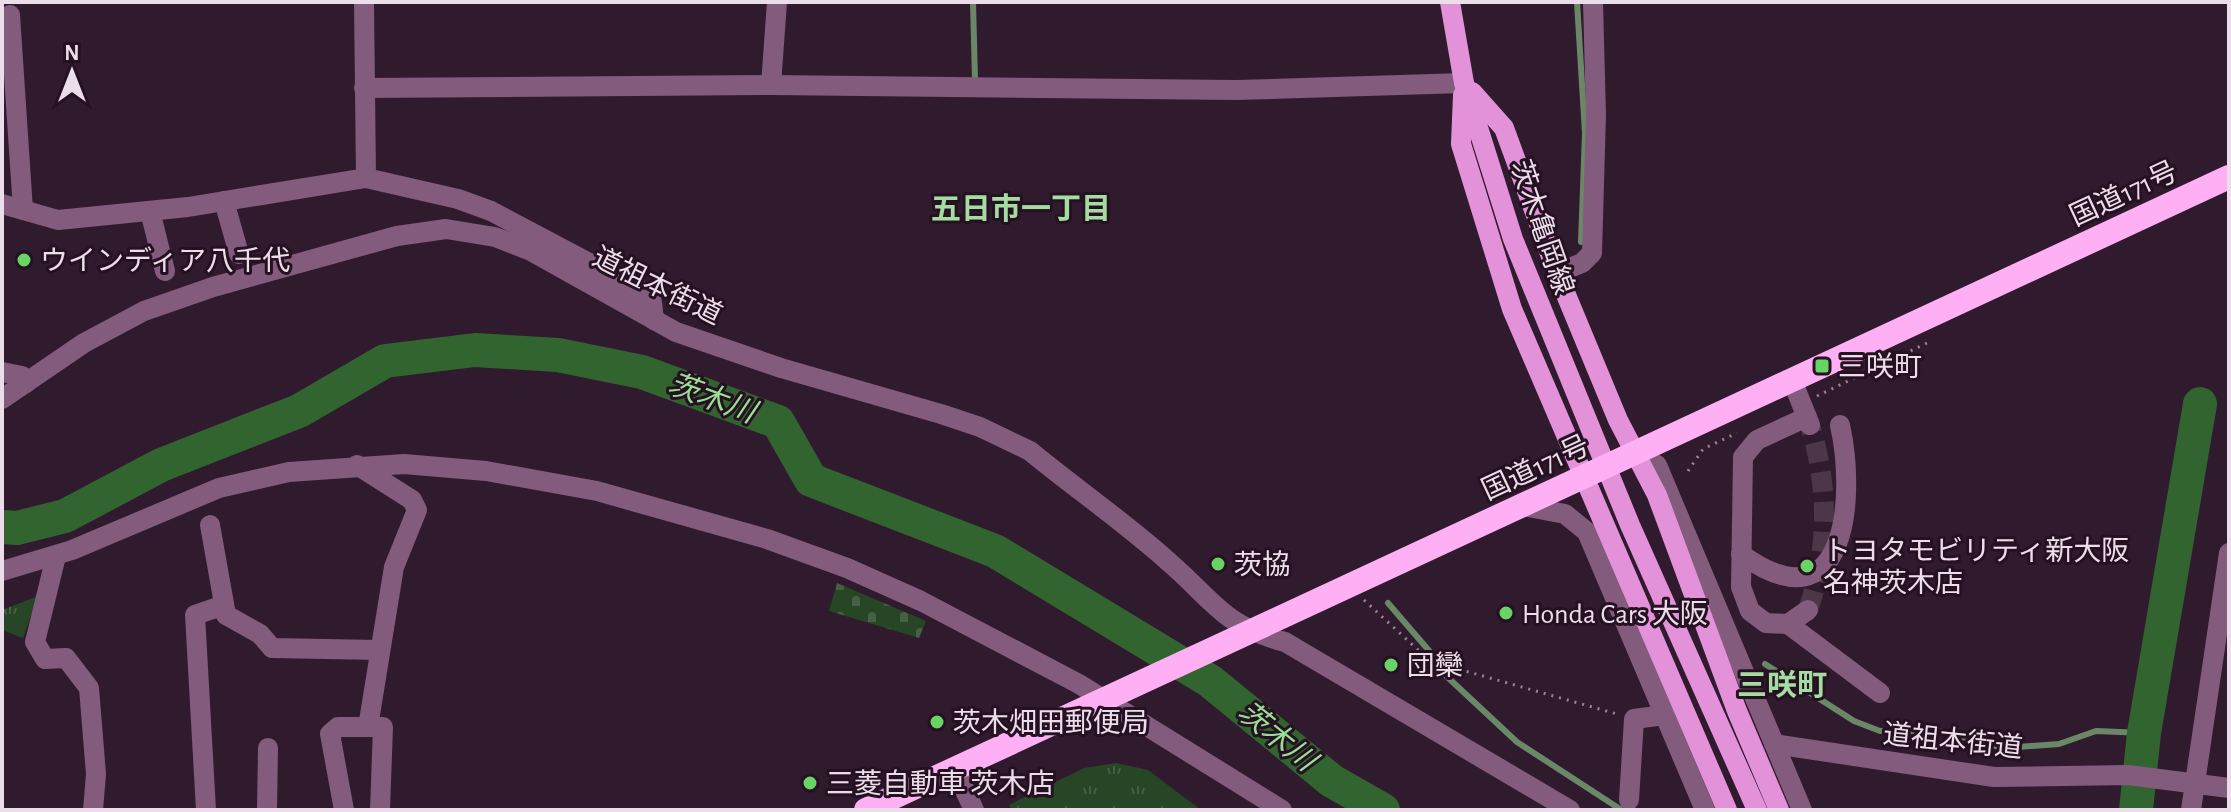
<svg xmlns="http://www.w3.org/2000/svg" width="2231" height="812" font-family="'Alegreya Sans','Noto Sans JP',sans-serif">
  <defs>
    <pattern id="grass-tufts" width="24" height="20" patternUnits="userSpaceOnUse" patternTransform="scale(2)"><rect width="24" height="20" fill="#274625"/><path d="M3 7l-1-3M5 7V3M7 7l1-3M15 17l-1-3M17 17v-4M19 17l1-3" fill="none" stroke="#466045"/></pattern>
    <pattern id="cemetery-stones" width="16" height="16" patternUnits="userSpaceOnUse" patternTransform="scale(2)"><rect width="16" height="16" fill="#274625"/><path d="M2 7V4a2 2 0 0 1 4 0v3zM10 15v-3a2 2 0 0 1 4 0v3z" fill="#466045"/></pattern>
  </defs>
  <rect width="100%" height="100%" fill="#301a2d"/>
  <g fill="url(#grass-tufts)">
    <path d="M38 596 23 638 2 630V610Z"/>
    <path d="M1116 763 1148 770 1201 810H1012L1009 805 1084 768Z"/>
  </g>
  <path fill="url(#cemetery-stones)" d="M837 583 926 621 919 638 829 611Z"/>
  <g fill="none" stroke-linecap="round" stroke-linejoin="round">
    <g stroke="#6a8868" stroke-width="6">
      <path d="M973 2 975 80"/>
      <path d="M1577 2 1585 133 1581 242"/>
      <path d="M1388 603 1431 653"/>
      <path d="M1765 664 1854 721 1880 731H1939L2004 748 2059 744 2096 731 2144 733"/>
      <path d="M1443 673 1517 742 1620 809"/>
    </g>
    <g stroke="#326430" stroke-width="34">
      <path d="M2 527 17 528 65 516 161 465 299 411 385 361 475 350 558 355 642 372 778 422 811 480 995 551 1210 681 1332 781 1383 810"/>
      <path d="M2136 810 2144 733 2200 404"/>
    </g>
    <path stroke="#4c3749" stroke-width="20" stroke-dasharray="20 10" stroke-linecap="butt" d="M1808 610C1829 549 1829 487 1810 425"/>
    <g stroke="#978494" stroke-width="3" stroke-dasharray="2 6" stroke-linecap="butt">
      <path d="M1817 396 1929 342"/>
      <path d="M1688 471 1703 449 1737 433"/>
      <path d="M1364 600 1430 661 1617 714"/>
    </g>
    <g stroke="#825b7d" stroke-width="20">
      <path d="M364 2 366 178 458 199 491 211 642 291 652 302 654 320"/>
      <path d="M10 15 23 210"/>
      <path d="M771 85 777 2"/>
      <path d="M364 88 771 85 1236 90 1464 83"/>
      <path d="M224 201 239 254"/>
      <path d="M2 204 58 220 188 207 366 178"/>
      <path d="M150 211 165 271"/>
      <path d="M1557 273 1582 263 1592 253 1596 115 1593 2"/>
      <path d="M2 372 22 376 26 383"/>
      <path d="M1792 380 1810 425"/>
      <path d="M2 399 84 343 144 311 213 287 397 236 446 229 495 237 531 251 676 332 781 368 941 414 980 427 1030 451C1076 489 1126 523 1170 563 1215 602 1222 625 1285 642L1570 810"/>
      <path d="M1807 417 1757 440 1743 457 1741 587 1750 611 1766 623 1788 624 1808 610"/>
      <path d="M1635 453 1657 465 1802 810"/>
      <path d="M1524 506 1565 514 1587 532 1705 810"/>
      <path d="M210 525 226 615 260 634 272 648 379 650"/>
      <path d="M1741 554C1847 631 1856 498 1840 425"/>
      <path d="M56 556 35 642 45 659 66 658 89 688 96 774 93 810"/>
      <path d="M2 571 72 550 219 488 289 472 404 464 486 471 597 491 767 539 847 568 921 601 1079 684 1282 810"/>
      <path d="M1788 624 1880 693"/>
      <path d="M368 727H383L380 810"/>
      <path d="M1774 744 1994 777 2128 775 2229 788"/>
      <path d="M956 771 974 810"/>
      <path d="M1629 800 1634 719 1665 715"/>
      <path d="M206 810 195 615 224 605"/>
      <path d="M267 810 268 748"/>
      <path d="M344 810 330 734 338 727H368L394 567 417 510 412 500 357 465"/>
      <path d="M2191 810 2229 553"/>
    </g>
    <g stroke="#e392d9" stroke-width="20">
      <path d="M1450 2 1464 83 1513 239 1630 525 1757 810"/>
      <path d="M1472 92 1504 128 1557 273 1618 420 1657 495 1737 711 1779 810"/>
      <path d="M1463 95 1461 144 1512 309 1727 810"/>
    </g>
    <path stroke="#ffb0f5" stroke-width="24" d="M866 810 2229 177"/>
  </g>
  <g fill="#68d465" stroke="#261123" stroke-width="3">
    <circle cx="24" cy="260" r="8"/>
    <rect x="1814" y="358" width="16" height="16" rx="4"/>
    <circle cx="1218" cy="564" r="8"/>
    <circle cx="1807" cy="566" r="8"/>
    <circle cx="1506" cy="613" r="8"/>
    <circle cx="1391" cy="665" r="8"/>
    <circle cx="937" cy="722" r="8"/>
    <circle cx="810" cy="783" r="8"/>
  </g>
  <g text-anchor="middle" stroke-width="6" stroke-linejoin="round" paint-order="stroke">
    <g font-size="28" fill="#ecddea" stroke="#261123">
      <text transform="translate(2123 193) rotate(-25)" y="10">国道171号</text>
      <text transform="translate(1543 227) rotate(71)" y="10">茨木亀岡線</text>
      <text transform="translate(658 285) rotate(26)" y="10">道祖本街道</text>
      <text transform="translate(1535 467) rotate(-25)" y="10">国道171号</text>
      <text transform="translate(1953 740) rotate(6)" y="10">道祖本街道</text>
    </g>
    <g font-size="28" fill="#ecddea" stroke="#261123" text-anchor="start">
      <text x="40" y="270">ウインディア八千代</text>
      <text x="1838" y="376">三咲町</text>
      <text x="1823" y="560">トヨタモビリティ新大阪<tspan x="1823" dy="32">名神茨木店</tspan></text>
      <text x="1234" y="574">茨協</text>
      <text x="1522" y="623">Honda Cars 大阪</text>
      <text x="1407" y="675">団欒</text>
      <text x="953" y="732">茨木畑田郵便局</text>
      <text x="826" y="793">三菱自動車 茨木店</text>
    </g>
    <g font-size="30" font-weight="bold" fill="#a4dca1" stroke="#261123">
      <text x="1021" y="219">五日市一丁目</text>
      <text x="1782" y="695">三咲町</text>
    </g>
    <g font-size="30" font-style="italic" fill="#97e093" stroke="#261123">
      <text transform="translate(712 398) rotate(20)" y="10">茨木川</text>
      <text transform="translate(1277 736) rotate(39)" y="10">茨木川</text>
    </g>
  </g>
  <rect width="2231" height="812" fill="none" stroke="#ecddea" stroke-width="8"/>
  <g transform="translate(72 72)" stroke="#261123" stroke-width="6" paint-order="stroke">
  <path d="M0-6L14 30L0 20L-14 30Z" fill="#ecddea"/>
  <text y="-12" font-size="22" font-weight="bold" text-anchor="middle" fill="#ecddea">N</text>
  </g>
</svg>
